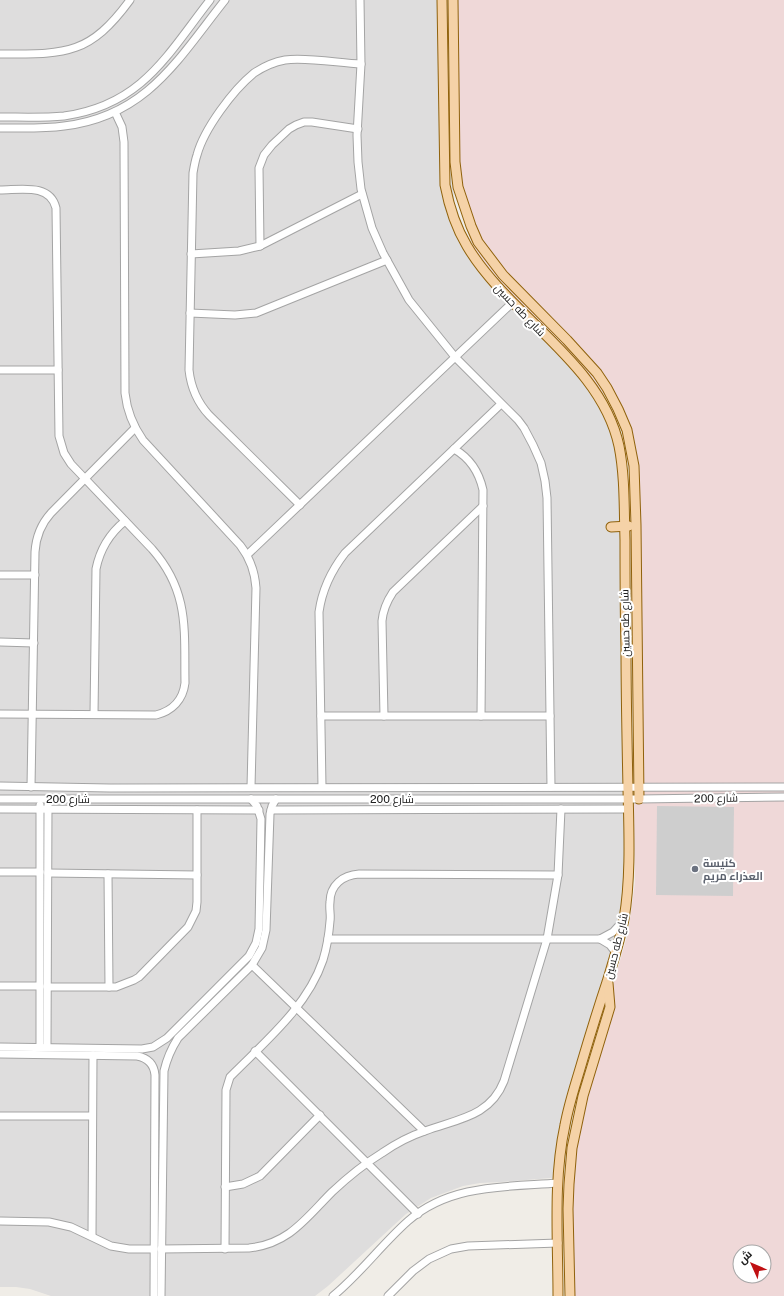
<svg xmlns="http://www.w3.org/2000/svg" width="784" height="1296" font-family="'Public Sans',Cairo,sans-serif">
  <rect width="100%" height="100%" fill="#f0ede7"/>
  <path fill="#dedddd" d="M0 0H448L450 168 455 204 463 228 472 248 507 291 595 386 618 427 628 473 634 874 629 914 617 964 570 1120 563 1177 501 1182 480 1183 463 1186 431 1198 406 1214 328 1286 315 1296H51L30 1289 16 1287H0Z"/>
  <path fill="#efd8d8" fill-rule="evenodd" d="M449 0H784V1296H565L567 1242 583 1089 628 933 635 883 630 477 623 434 613 409 606 397 575 358 513 297 489 268 474 248 468 233 456 192ZM740 1252H764V1276H740Z"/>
  <path fill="#cecece" d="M657 806 734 807 733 896 656 895Z"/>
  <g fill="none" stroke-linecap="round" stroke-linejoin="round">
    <g stroke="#a4a4a4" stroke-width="9">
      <g id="minor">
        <path d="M360 0 361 64 357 135 358 162 361 189 372 228 383 253 409 300 455 357 518 420 524 428 533 445 541 463 545 481 547 498 551 787"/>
        <path d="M0 54C65 54 89 56 130 0"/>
        <path d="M115 112 122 127 124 142 125 393C127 411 133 426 143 440L240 545C250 558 255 572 256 588L251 787"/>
        <path d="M0 117C21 117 43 118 64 116 142 105 167 55 210 0"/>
        <path d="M0 128C21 128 43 129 64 126 147 116 178 59 225 0"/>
        <path d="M0 190C20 190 50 183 56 208L59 436 64 453 71 464 152 549C190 592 184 631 185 683 183 700 172 711 156 715L0 714"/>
        <path d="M260 246 259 168 264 155 272 145 289 129 296 125 304 122H312L358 129"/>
        <path d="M191 254 239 251 260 246 362 194"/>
        <path d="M190 313 235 315 256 313 387 260"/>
        <path d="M0 370H58"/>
        <path d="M454 449C470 458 479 472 483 490L481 716"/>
        <path d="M300 505 209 415C197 402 191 388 189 370L193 173C194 167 195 161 197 155 204 129 233 90 254 73 263 67 274 62 285 60 306 57 339 63 361 64"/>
        <path d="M247 555 512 303"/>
        <path d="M0 575H35"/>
        <path d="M0 642 34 643"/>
        <path d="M94 714 96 569C100 549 109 534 125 521"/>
        <path d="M321 716H550"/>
        <path d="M384 716 382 621C383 610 387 601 393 592L483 506"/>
        <path d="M0 786 110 788 784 787"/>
        <path d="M31 787 35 552C36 536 41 524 51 513L135 428"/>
        <path d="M322 787 319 612C322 590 331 571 345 553L501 404"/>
        <path d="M0 799H639L784 797"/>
        <path d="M0 809 259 810"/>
        <path d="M271 810 629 809"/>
        <path d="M0 872H40"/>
        <path d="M48 873 197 875"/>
        <path d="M108 874 109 987"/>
        <path d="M328 939H600L613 932 623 921"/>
        <path d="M600 939 610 945 616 953"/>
        <path d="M252 965 424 1131"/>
        <path d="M0 986H40"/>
        <path d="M47 987H116L134 980 139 977 188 927 196 911 197 902V810"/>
        <path d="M0 1047 142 1049 153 1047 167 1038 249 956 256 943 259 929 261 819 257 806 251 799"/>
        <path d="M40 1047V805"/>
        <path d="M47 1047 48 805"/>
        <path d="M255 1051 418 1214"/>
        <path d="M0 1054 137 1056C148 1058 154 1064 155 1075L154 1296"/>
        <path d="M0 1116H92"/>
        <path d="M225 1187 243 1184 260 1176 320 1115"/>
        <path d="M0 1221 49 1222 71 1227 111 1246 129 1249H154"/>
        <path d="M92 1236 93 1055"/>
        <path d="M161 1249 249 1248C289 1244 306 1218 332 1192 348 1177 364 1164 382 1153 395 1144 410 1136 425 1131 457 1119 490 1117 504 1081L547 939 558 875 561 809"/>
        <path d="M225 1249 226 1090 230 1077 235 1072C268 1039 308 1005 323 960 327 947 329 934 330 921 331 915 329 909 330 902 330 885 343 875 359 874L558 875"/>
        <path d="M161 1296 164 1071C167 1058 171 1049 178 1038L252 965 262 948 266 930 270 814 272 806 276 799"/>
        <path d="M333 1296C360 1274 382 1244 408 1221 450 1184 506 1187 558 1183"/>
        <path d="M388 1296 413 1271 429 1259 451 1249 468 1246 558 1243"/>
      </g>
    </g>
    <g stroke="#90620c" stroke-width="11">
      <g id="major">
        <path d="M442 0 445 185C449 206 455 226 467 246 509 317 601 362 619 446 625 476 624 509 625 540 625 576 625 612 626 647 626 695 627 742 628 789 629 833 631 877 624 919 620 941 613 962 607 982 598 1009 590 1035 582 1062 576 1083 569 1103 565 1125 553 1180 558 1239 558 1296"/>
        <path d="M453 0 455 162 458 187 471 226 478 242 503 275 567 340 597 373 607 388 618 409 627 430 634 466 636 525 639 799"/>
        <path d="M611 527 629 526"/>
        <path d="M570 1296 568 1209 569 1184 572 1148 583 1096 610 1007 608 983"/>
      </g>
    </g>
    <use href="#minor" stroke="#fff" stroke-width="7"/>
    <use href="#major" stroke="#f5d2a7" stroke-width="9"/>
  </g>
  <circle fill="#6b7280" stroke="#fff" stroke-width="1.5" cx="695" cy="869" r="4"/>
  <g text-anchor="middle" stroke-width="4" stroke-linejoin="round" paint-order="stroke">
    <g font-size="11" fill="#202020" stroke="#fff">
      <text transform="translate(520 310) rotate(46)" y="4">شارع طه حسين</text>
      <text transform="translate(625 623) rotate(-91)" y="4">شارع طه حسين</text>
      <text transform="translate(716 798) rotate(-1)" y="4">شارع 200</text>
      <text x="68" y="803">شارع 200</text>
      <text x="392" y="803">شارع 200</text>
      <text transform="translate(616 946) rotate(-76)" y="4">شارع طه حسين</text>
    </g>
    <g font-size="11" font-weight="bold" fill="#5b616d" stroke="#fff" text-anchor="start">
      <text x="703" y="867">كنيسة<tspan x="703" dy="13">العذراء مريم</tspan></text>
    </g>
  </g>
  <g transform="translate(752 1264) rotate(315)"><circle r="19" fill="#ffffff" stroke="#a6a6a6"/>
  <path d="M0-3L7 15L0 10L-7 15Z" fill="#c01013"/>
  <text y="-6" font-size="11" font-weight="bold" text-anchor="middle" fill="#202020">ش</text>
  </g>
</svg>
